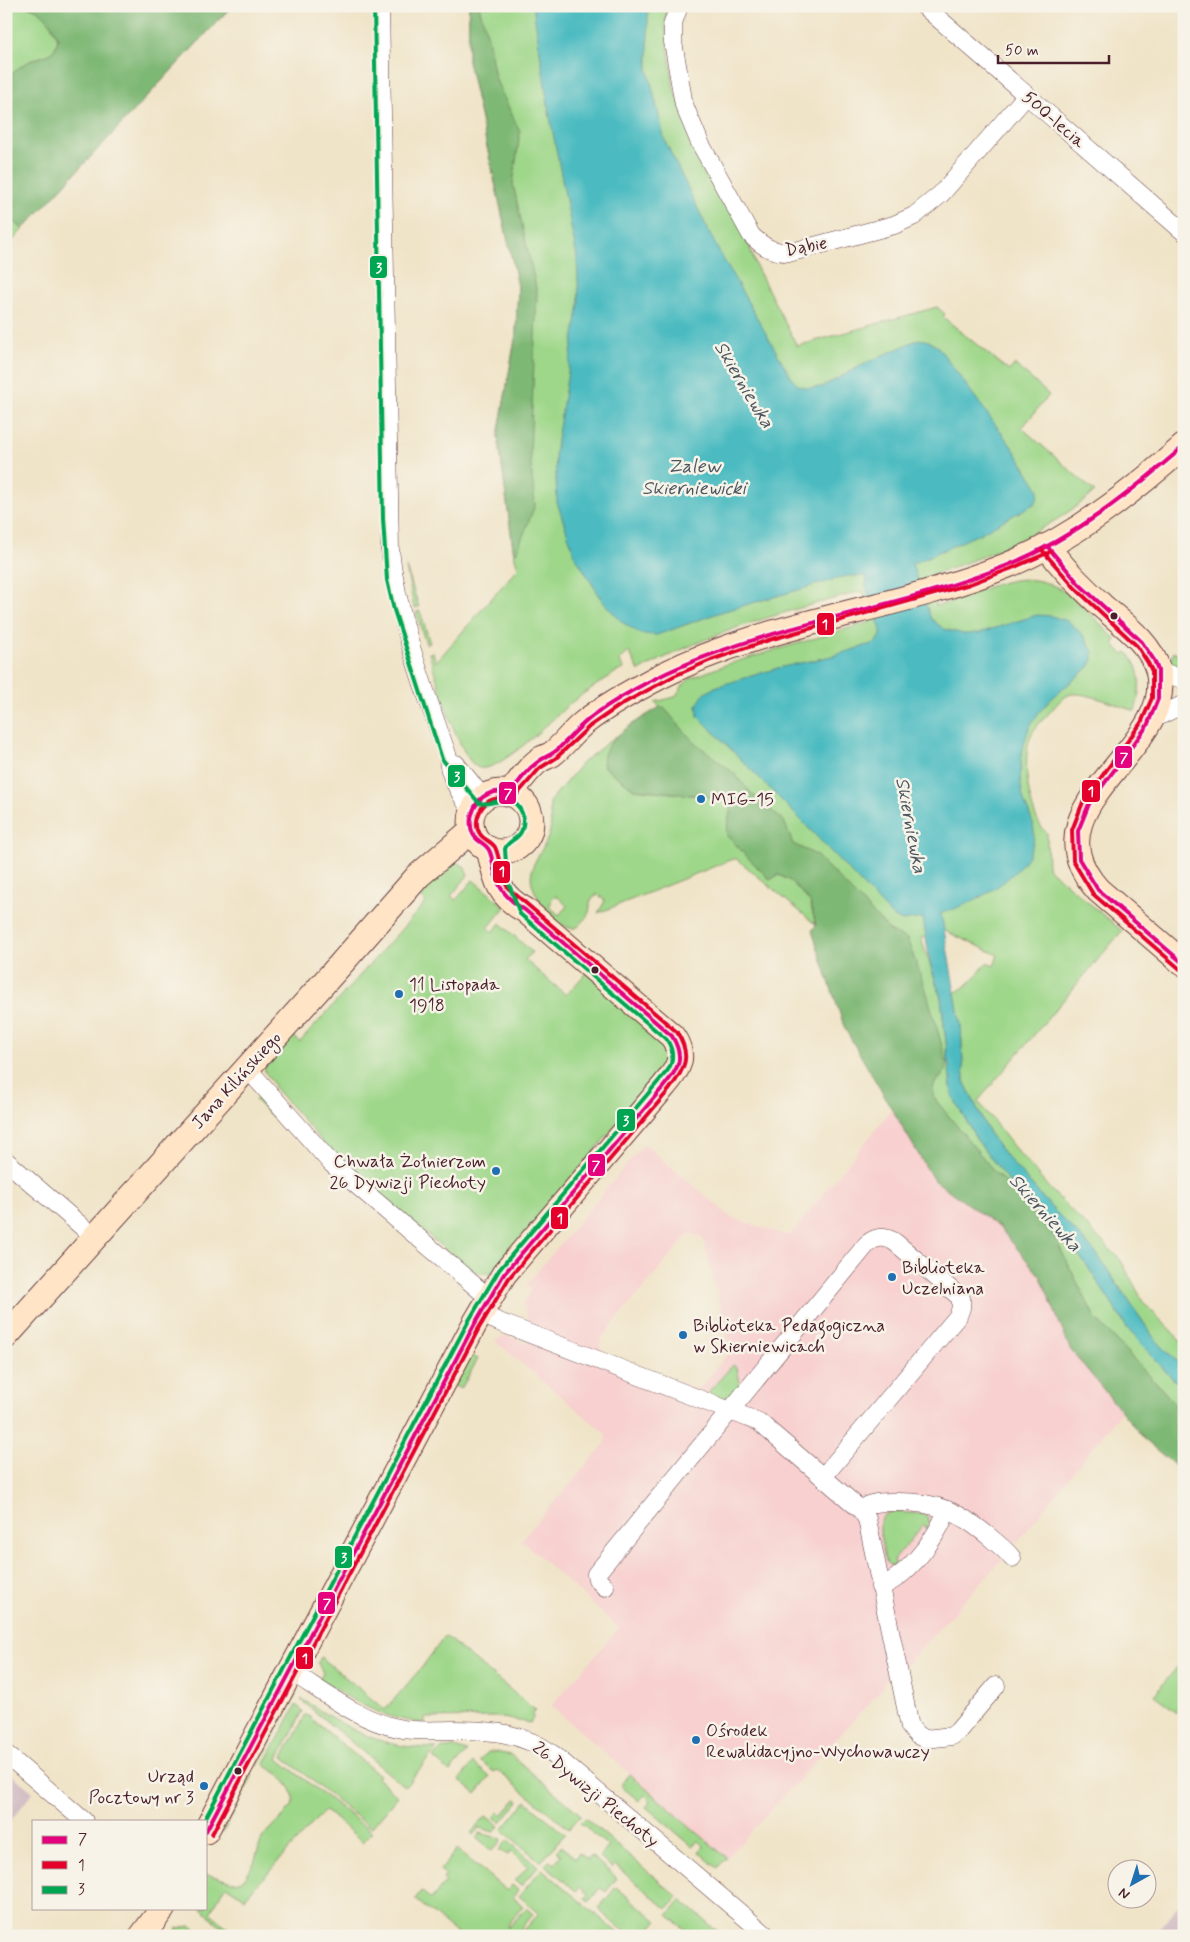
<svg xmlns="http://www.w3.org/2000/svg" width="1190" height="1942" font-family="Mynerve,sans-serif">
  <rect width="100%" height="100%" fill="#f7f3e8"/>
  <filter id="ink" filterUnits="userSpaceOnUse"><feTurbulence type="fractalNoise" baseFrequency=".02" numOctaves="2"/><feDisplacementMap in="SourceGraphic" scale="10" xChannelSelector="R" yChannelSelector="G"/><feConvolveMatrix kernelMatrix="1 2 1 2 8 2 1 2 1" color-interpolation-filters="sRGB"/></filter>
  <filter id="wash" filterUnits="userSpaceOnUse"><feTurbulence type="fractalNoise" baseFrequency=".0096" numOctaves="4" result="noise"/><feDisplacementMap in="SourceGraphic" scale="20" xChannelSelector="R" yChannelSelector="G"/><feGaussianBlur stdDeviation="1.12" result="paint"/><feColorMatrix in="noise" values="0 0 0 0 0 0 0 0 0 0 0 0 0 0 0 0 0 1.4 0 .05"/><feComposite in="paint" operator="in"/></filter>
  <g filter="url(#wash)">
    <rect width="100%" height="100%" fill="#f0e4c8"/>
    <path fill="#f7d0cf" fill-rule="evenodd" d="M892 1109 933 1179 999 1227 1041 1277 1070 1349 1121 1412 1015 1545 907 1664 901 1663 891 1668 882 1689 727 1858 551 1706 619 1628 521 1540 605 1444 606 1434 495 1341 505 1335 528 1344 535 1328 530 1326 523 1303 532 1290 526 1285 644 1144 732 1218 789 1236ZM691 1234 700 1236 704 1242 731 1349 701 1387 696 1389 604 1354 599 1345 601 1339 686 1237Z"/>
    <g fill="#d2bec5">
      <path d="M6 1770 33 1792 6 1827Z"/>
      <path d="M1184 1900V1936H1152Z"/>
    </g>
    <g fill="#9ed789" stroke="#747b5a" fill-rule="evenodd">
      <path d="M6 6C41 6 43 8 58 39 54 57 47 54 32 60 22 65 14 72 6 79Z"/>
      <path d="M469 6H666V29L674 90 747 240 757 268 797 346 937 307 945 314 943 317 1009 371 1014 365 1018 367 1049 395 1022 428 1095 492C1046 533 988 555 928 577L936 606C959 601 979 589 1001 583 1055 567 1082 606 1116 640L1113 644 1124 655 1127 652C1143 670 1141 690 1135 711 1120 706 1086 692 1072 694 1063 696 1057 704 1051 711 1045 718 1033 728 1030 738 1022 760 1028 818 1047 833L1048 868 1122 931 978 1101 1013 1146 1049 1188 1120 1259 1144 1303 1184 1344V1369L1154 1338 1096 1253 1050 1206 1006 1156 989 1133 964 1081 961 1027 954 993C969 986 977 976 986 963L994 966 998 955 945 931 921 938 941 998 952 1095 977 1140 1016 1190 1086 1264 1128 1329 1170 1376 1184 1388V1413L1095 1318 1052 1232 993 1170 939 1106C930 1091 930 1086 944 1075L815 897 729 821 771 879 778 875 781 876 792 882 810 902 816 925 737 859H733L598 913 605 901 598 894 591 900C589 904 591 910 588 914 586 918 580 927 575 928 560 932 535 897 532 884 527 863 546 850 550 831 552 822 549 810 550 801L583 762 616 736C610 744 600 756 604 767L634 789 699 796 683 732 655 702 675 697 683 685 691 678 728 664 870 622 863 591C784 612 711 631 639 671L629 652 619 660 624 669 616 672C602 682 586 691 572 702 557 714 496 778 477 767 458 757 436 676 429 653L433 652 436 662 518 568 514 555 498 436 516 334 518 286 468 61ZM556 895 567 906 559 915 549 906 552 901 551 900Z"/>
      <path d="M6 215 23 229 6 248Z"/>
      <path d="M406 567 419 607 414 608Z"/>
      <path d="M420 611 430 643 426 644 416 612Z"/>
      <path d="M1174 651 1184 659V672L1174 668 1170 662Z"/>
      <path d="M454 861 464 866 468 875 451 896 456 900 473 880 505 907 488 928 493 932 500 923 532 952 525 960 566 995 587 972 662 1038 667 1054V1065L491 1273C483 1274 476 1274 468 1269L334 1155 273 1086 274 1085 265 1072 264 1066 289 1032 300 1042 426 902 415 891Z"/>
      <path d="M260 1096 289 1128 287 1131 255 1100Z"/>
      <path d="M471 1355 478 1359 461 1389 454 1386Z"/>
      <path d="M733 1365 737 1368 740 1383 733 1395 723 1399 709 1394 710 1390Z"/>
      <path d="M896 1512 924 1514 927 1516 929 1524 927 1530 924 1524 894 1560 896 1565C893 1566 892 1567 888 1564 884 1561 879 1532 880 1525 881 1520 882 1518 885 1514Z"/>
      <path d="M445 1636 535 1710 532 1713 533 1718 530 1723 497 1717 425 1718V1723C382 1719 354 1702 319 1679L323 1674 318 1663 321 1657 385 1710 422 1667Z"/>
      <path d="M1184 1659V1717L1154 1695Z"/>
      <path d="M297 1693 258 1766 254 1764 288 1698Z"/>
      <path d="M302 1699C349 1729 379 1749 437 1748L405 1787 301 1700Z"/>
      <path d="M296 1705 303 1711 278 1759 372 1832 363 1842 325 1810 245 1898 226 1886 210 1913 228 1928 233 1936H230L201 1908H206V1874L232 1882 239 1881 245 1878 254 1863 262 1838 292 1807 294 1798 291 1789 280 1775 264 1765Z"/>
      <path d="M306 1714 379 1775 377 1778 398 1796 371 1828 283 1757Z"/>
      <path d="M442 1748H455L467 1752 450 1772 433 1758Z"/>
      <path d="M488 1752H495L511 1755 581 1815 569 1829 497 1770 494 1772 480 1761Z"/>
      <path d="M473 1763 490 1777 476 1794 459 1780Z"/>
      <path d="M250 1773 253 1775 223 1833 217 1830Z"/>
      <path d="M629 1774 727 1858 717 1868 699 1852 703 1846 698 1841 692 1846 646 1807 651 1801 645 1795 639 1801 622 1787V1783Z"/>
      <path d="M516 1799 519 1801 501 1823 494 1817 499 1812 502 1815Z"/>
      <path d="M526 1801 565 1834 541 1862 502 1830Z"/>
      <path d="M486 1816 499 1826 494 1832 479 1828 473 1835 471 1833Z"/>
      <path d="M585 1818 678 1897 667 1909 615 1865 612 1868 599 1857 608 1846 580 1823Z"/>
      <path d="M480 1833 502 1839 492 1851 476 1838Z"/>
      <path d="M507 1840 538 1866 521 1886 515 1881 528 1866 511 1852 508 1855 499 1850Z"/>
      <path d="M561 1846 575 1858 579 1853 588 1860 591 1856 617 1878 606 1892 600 1888 589 1902 585 1899 588 1894 580 1887 576 1891 545 1865 549 1861 554 1864 561 1855 556 1851Z"/>
      <path d="M457 1849 507 1891 512 1885 518 1890 513 1897 523 1906 507 1926 509 1927 526 1908 533 1914 517 1935V1936H460L415 1899 421 1891 431 1899 446 1882 443 1879 446 1875 440 1870Z"/>
      <path d="M542 1869 618 1933 615 1936H525L522 1933 539 1913 519 1896Z"/>
      <path d="M616 1887 657 1921 644 1936H629L598 1909Z"/>
      <path d="M681 1900 723 1936H693L668 1915Z"/>
      <path d="M190 1926H191L203 1936H181L176 1931 177 1928Z"/>
    </g>
    <g fill="#7eb875" stroke="#646c50">
      <path d="M27 6H232L23 229 6 215V79C14 72 22 64 32 60 47 54 54 57 58 39 51 23 45 11 27 6Z"/>
      <path d="M469 6H479L488 37 495 78 520 132 513 184 537 292 530 455 535 505 517 552 514 555 498 436 516 334 518 286 468 61Z"/>
      <path d="M660 707 664 708 693 741 734 773 751 793 784 821 793 844 816 855 891 932 907 939 926 990 947 1063C945 1082 929 1076 934 1098L993 1170 1052 1232 1095 1318 1184 1413V1473L1146 1441 1070 1349 1041 1277 999 1227 933 1179 845 1029 812 931 816 925 810 902 792 882 781 876 778 875 771 879 768 878 727 836 726 831 732 803 730 799 634 789 604 767C596 741 643 718 660 707Z"/>
    </g>
    <path fill="#4cbbc1" stroke="#4b6d76" d="M533 6H648V70L665 141 717 248 792 379 798 385 806 388 822 387 868 362 919 339 929 341 938 347 1015 451 1039 490 1038 498 1034 504 979 534 912 564 931 619 944 629 964 634 979 633 1037 615 1051 616 1068 621 1084 636 1093 652V660L1089 667C1067 686 1034 708 1026 737 1020 758 1018 780 1024 801 1028 812 1034 821 1034 833 1035 872 973 905 941 913L961 1027 964 1081 989 1133 1006 1156 1050 1206 1096 1253 1154 1338 1184 1369V1388L1170 1376 1128 1329 1086 1264 1015 1190 977 1140 952 1095 941 998 930 963 923 918 902 921 892 916 799 818 698 716 697 705 704 694 715 687 778 668 832 656 875 643 881 636V630L866 587 867 576H847L721 612 657 635 641 634 622 622 604 603 575 556 557 502 555 453 579 304 577 257 549 112Z"/>
  </g>
  <g filter="url(#ink)">
    <g fill="none" stroke-linecap="round" stroke-linejoin="round">
      <g stroke="#633d43" stroke-width="19">
        <g id="street">
          <path d="M380 6 390 550C398 621 425 690 448 757 448 777 463 796 472 813"/>
          <path d="M679 6 673 23V42L684 105 700 143 751 235C764 248 774 253 792 252L894 225 914 216 941 194 1027 95"/>
          <path d="M924 6 1184 232"/>
          <path d="M1158 670 1184 680"/>
          <path d="M1149 721 1184 704"/>
          <path d="M456 764 483 798"/>
          <path d="M245 1069 254 1076 332 1164 489 1298"/>
          <path d="M6 1161 94 1237"/>
          <path d="M481 1314 499 1322 759 1422 861 1510 867 1519 910 1727 917 1735 925 1739 952 1736 958 1731 996 1686"/>
          <path d="M861 1510C872 1501 885 1502 898 1502 940 1502 961 1513 992 1539 999 1545 1007 1551 1012 1558"/>
          <path d="M605 1587 597 1579 596 1574 867 1244C877 1236 886 1236 896 1243L961 1298V1308L958 1316 823 1477"/>
          <path d="M880 1587C908 1576 937 1538 947 1510"/>
          <path d="M290 1671C324 1692 358 1720 398 1728 416 1732 434 1730 452 1730 490 1730 522 1732 554 1755L767 1936"/>
          <path d="M6 1754 84 1821"/>
        </g>
      </g>
      <g stroke="#633d43" stroke-width="27">
        <g id="secondary">
          <path d="M1047 546C1062 568 1081 586 1101 605 1121 623 1150 642 1158 670 1179 751 1021 804 1098 890L1184 964"/>
          <circle cx="501" cy="822" r="30"/>
          <path d="M510 794C519 782 529 767 541 759 545 757 549 756 552 754 564 745 573 731 585 722 608 704 636 689 661 676 771 620 895 611 1008 565 1074 538 1131 493 1184 446"/>
          <path d="M6 1336 340 965 418 876 472 830"/>
          <path d="M206 1831 474 1325 504 1274 664 1086C678 1069 687 1057 672 1036L525 910C497 895 496 878 489 849"/>
          <path d="M142 1936 163 1908"/>
        </g>
      </g>
      <use href="#street" stroke="#fff" stroke-width="18"/>
      <use href="#secondary" stroke="#ffe4c6" stroke-width="25"/>
      <g stroke="#f7f3e8" stroke-width="8">
        <g id="bus-1">
          <path d="M1047 546 1079 584 1142 642 1154 660 1158 670V699L1147 726 1089 804 1078 831 1079 859 1098 890 1184 964"/>
          <path d="M206 1831 474 1325 504 1274 664 1086C679 1068 685 1058 672 1036L525 910C508 900 498 889 494 869 493 863 492 856 489 850 485 843 477 842 473 834 466 818 476 795 495 792 500 791 505 793 510 794 518 783 526 770 538 762 544 757 551 755 557 750 570 738 580 725 594 715 717 627 871 620 1008 565 1074 538 1130 493 1184 446"/>
        </g>
      </g>
      <g stroke="#f7f3e8" stroke-width="8">
        <g id="bus-2">
          <path d="M1042 550 1075 588 1137 646 1148 663 1152 671V698L1141 723 1083 802 1072 830 1073 861 1093 894 1180 969"/>
          <path d="M212 1834 479 1328 509 1278 669 1090C685 1069 692 1056 677 1032L508 888C500 876 501 860 495 847 491 841 484 840 480 834 472 822 481 802 494 799 501 797 507 801 513 799L540 768 556 758 590 726 622 704 674 676 711 660 769 640 970 584 1010 569 1050 552"/>
        </g>
      </g>
      <g stroke="#f7f3e8" stroke-width="8">
        <path id="bus-3" d="M204 1821 468 1322 499 1270 668 1070C674 1060 674 1051 667 1040L520 914 507 879 505 849C507 841 517 840 521 832 524 827 524 819 522 813 512 789 493 807 479 803L442 759 394 610 387 580 383 519 374 6"/>
      </g>
      <use href="#bus-1" stroke="#e5007d" stroke-width="4"/>
      <use href="#bus-2" stroke="#e4002b" stroke-width="4"/>
      <use href="#bus-3" stroke="#00a651" stroke-width="4"/>
    </g>
  </g>
  <g fill="#4a1f2b" stroke="#f7f3e8" stroke-width="2">
    <circle cx="1114" cy="616" r="4.5"/>
    <circle cx="595" cy="970" r="4.5"/>
    <circle cx="238" cy="1771" r="4.5"/>
  </g>
  <g fill="#1f6fb2" stroke="#f7f3e8" stroke-width="2">
    <circle cx="701" cy="799" r="5"/>
    <circle cx="399" cy="994" r="5"/>
    <circle cx="496" cy="1171" r="5"/>
    <circle cx="892" cy="1277" r="5"/>
    <circle cx="683" cy="1335" r="5"/>
    <circle cx="696" cy="1740" r="5"/>
    <circle cx="204" cy="1786" r="5"/>
  </g>
  <g text-anchor="middle" stroke-width="5" stroke-linejoin="round" paint-order="stroke">
    <g font-size="18" fill="#4a1f2b" stroke="#f7f3e8">
      <text transform="translate(1054 119) rotate(41)" y="6">500-lecia</text>
      <text transform="translate(806 246) rotate(-11)" y="6">Dąbie</text>
      <text transform="translate(236 1080) rotate(-48)" y="6">Jana Kilińskiego</text>
      <text transform="translate(596 1794) rotate(39)" y="6">26 Dywizji Piechoty</text>
    </g>
    <g font-size="18" fill="#4a1f2b" stroke="#f7f3e8" text-anchor="start">
      <text x="711" y="805">MIG-15</text>
      <text x="409" y="990">11 Listopada<tspan x="409" dy="21">1918</tspan></text>
      <text x="486" y="1167" text-anchor="end">Chwała Żołnierzom<tspan x="486" dy="21">26 Dywizji Piechoty</tspan></text>
      <text x="902" y="1273">Biblioteka<tspan x="902" dy="21">Uczelniana</tspan></text>
      <text x="693" y="1331">Biblioteka Pedagogiczna<tspan x="693" dy="21">w Skierniewicach</tspan></text>
      <text x="706" y="1736">Ośrodek<tspan x="706" dy="21">Rewalidacyjno-Wychowawczy</tspan></text>
      <text x="194" y="1782" text-anchor="end">Urząd<tspan x="194" dy="21">Pocztowy nr 3</tspan></text>
    </g>
    <g font-size="19" font-style="italic" fill="#4b5660" stroke="#f7f3e8">
      <text transform="translate(745 384) rotate(59)" y="7">Skierniewka</text>
      <text x="694" y="472">Zalew<tspan x="694" dy="22">Skierniewicki</tspan></text>
      <text transform="translate(912 825) rotate(79)" y="7">Skierniewka</text>
      <text transform="translate(1046 1212) rotate(48)" y="7">Skierniewka</text>
    </g>
  </g>
  <g stroke="#f7f3e8" stroke-width="2">
    <rect x="369" y="255" width="19" height="24" rx="5" fill="#00a651"/>
    <rect x="816" y="612" width="19" height="24" rx="5" fill="#e4002b"/>
    <rect x="1114" y="745" width="19" height="24" rx="5" fill="#e5007d"/>
    <rect x="447" y="764" width="19" height="24" rx="5" fill="#00a651"/>
    <rect x="1081" y="779" width="20" height="24" rx="5" fill="#e4002b"/>
    <rect x="498" y="781" width="19" height="24" rx="5" fill="#e5007d"/>
    <rect x="492" y="860" width="19" height="24" rx="5" fill="#e4002b"/>
    <rect x="616" y="1108" width="20" height="24" rx="5" fill="#00a651"/>
    <rect x="587" y="1153" width="19" height="24" rx="5" fill="#e5007d"/>
    <rect x="550" y="1206" width="19" height="24" rx="5" fill="#e4002b"/>
    <rect x="334" y="1545" width="19" height="24" rx="5" fill="#00a651"/>
    <rect x="317" y="1591" width="19" height="24" rx="5" fill="#e5007d"/>
    <rect x="295" y="1646" width="19" height="24" rx="5" fill="#e4002b"/>
  </g>
  <g font-size="14" text-anchor="middle" font-weight="bold" fill="#fff">
    <text x="379" y="272">3</text>
    <text x="825" y="629">1</text>
    <text x="1124" y="762">7</text>
    <text x="457" y="781">3</text>
    <text x="1091" y="796">1</text>
    <text x="508" y="798">7</text>
    <text x="502" y="876">1</text>
    <text x="626" y="1125">3</text>
    <text x="596" y="1170">7</text>
    <text x="560" y="1223">1</text>
    <text x="344" y="1562">3</text>
    <text x="327" y="1608">7</text>
    <text x="305" y="1663">1</text>
  </g>
  <rect width="1190" height="1942" fill="none" stroke="#f7f3e8" stroke-width="25"/>
  <rect x="32" y="1820" width="175" height="90" fill="#f7f3e8" stroke="#b29e9c"/>
  <rect x="42" y="1836" width="25" height="8" fill="#e5007d" stroke="#b29e9c"/>
  <text x="78" y="1844" font-size="15" fill="#4a1f2b">7</text>
  <rect x="42" y="1861" width="25" height="8" fill="#e4002b" stroke="#b29e9c"/>
  <text x="78" y="1870" font-size="15" fill="#4a1f2b">1</text>
  <rect x="42" y="1886" width="25" height="8" fill="#00a651" stroke="#b29e9c"/>
  <text x="78" y="1894" font-size="15" fill="#4a1f2b">3</text>
  <g transform="translate(1132 1884) rotate(219)"><circle r="24" fill="#f7f3e8" stroke="#b29e9c"/>
  <path d="M0-4L9 19L0 12L-9 19Z" fill="#1f6fb2"/>
  <text y="-8" font-size="14" font-weight="bold" text-anchor="middle" fill="#4a1f2b">N</text>
  </g>
  <path d="M998 55v8h111v-8" fill="none" stroke="#4a1f2b" stroke-width="2.5"/>
  <text x="1005" y="55" font-size="15" fill="#4a1f2b" stroke="#f7f3e8" stroke-width="4" paint-order="stroke">50 m</text>
</svg>
